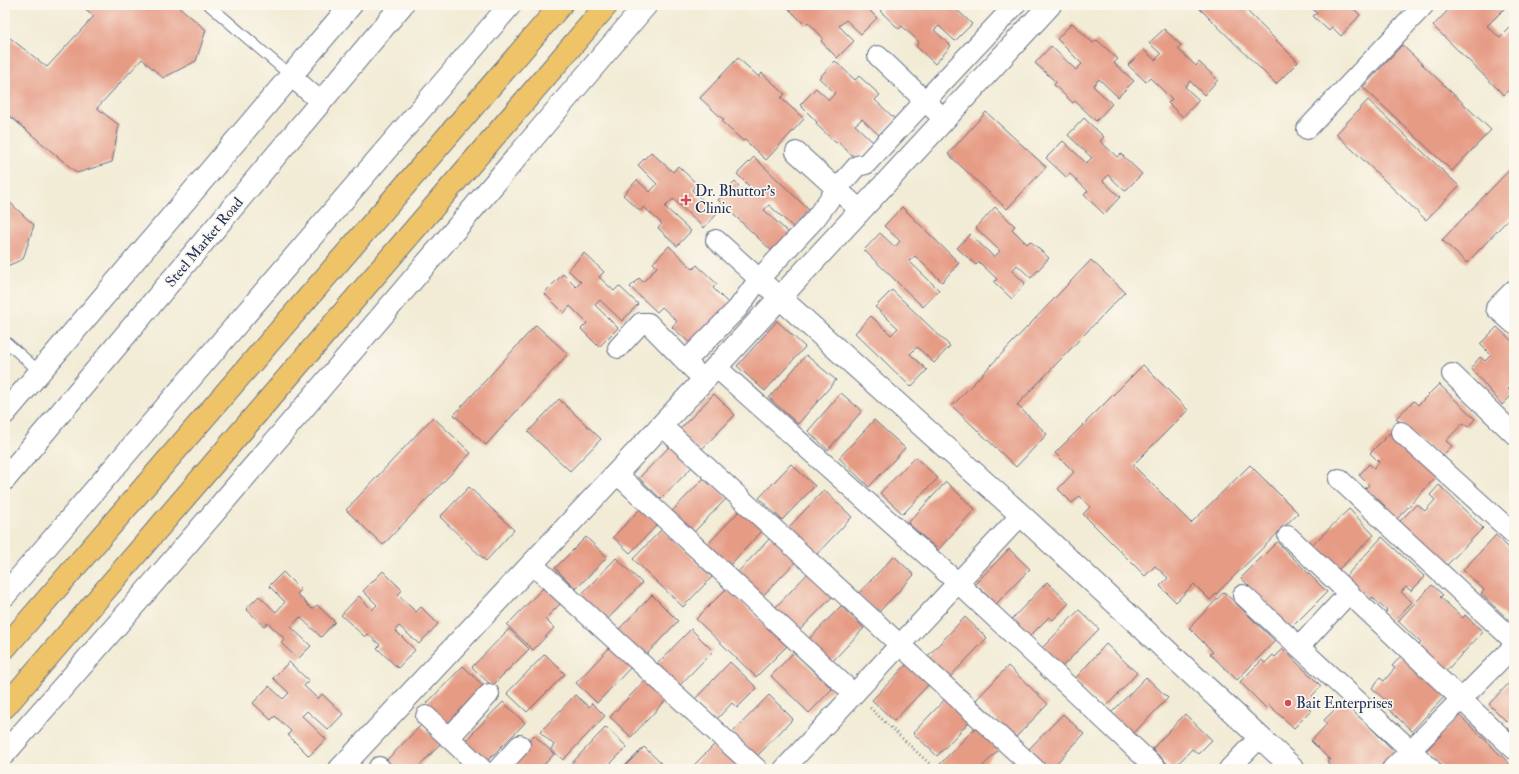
<svg xmlns="http://www.w3.org/2000/svg" width="1519" height="774" font-family="'IM FELL Double Pica',serif">
  <rect width="100%" height="100%" fill="#fbf7ec"/>
  <filter id="ink" filterUnits="userSpaceOnUse"><feTurbulence type="fractalNoise" baseFrequency=".025" numOctaves="2"/><feDisplacementMap in="SourceGraphic" scale="8" xChannelSelector="R" yChannelSelector="G"/><feConvolveMatrix kernelMatrix="1 2 1 2 8 2 1 2 1" color-interpolation-filters="sRGB"/></filter>
  <filter id="wash" filterUnits="userSpaceOnUse"><feTurbulence type="fractalNoise" baseFrequency=".012" numOctaves="4" result="noise"/><feDisplacementMap in="SourceGraphic" scale="16" xChannelSelector="R" yChannelSelector="G"/><feGaussianBlur stdDeviation="0.9" result="paint"/><feColorMatrix in="noise" values="0 0 0 0 0 0 0 0 0 0 0 0 0 0 0 0 0 1.4 0 .05"/><feComposite in="paint" operator="in"/></filter>
  <g filter="url(#wash)">
    <rect width="100%" height="100%" fill="#f2ecd6"/>
    <g id="blocks">
      <g fill="#e69b85">
        <path d="M81 5H177L206 30 196 61 163 78 142 59 97 108 119 125 112 162 77 173 5 112V34L47 67 94 16Z"/>
        <path d="M788 5H864L877 18 861 34 846 20 839 26 854 41 837 58 821 41 823 38 808 22 805 25 786 6Z"/>
        <path d="M886 5H908L910 8 913 5H944L949 10 953 6 972 24 955 41 939 26 934 30 951 46 935 64 916 46 919 42 902 26 899 29 880 11Z"/>
        <path d="M1196 5H1241L1298 62 1276 84Z"/>
        <path d="M1308 5H1350L1360 15 1341 36 1332 27 1329 31 1313 16 1317 13Z"/>
        <path d="M1453 5H1508L1487 26 1500 38 1514 24V84L1504 95 1433 26Z"/>
        <path d="M1072 23 1093 43 1097 40 1118 59 1114 63 1134 81 1118 97 1099 79 1093 86 1112 104 1096 121 1075 101 1073 103 1054 85 1056 82 1035 63 1051 46 1076 70 1082 64 1057 39Z"/>
        <path d="M1164 29 1181 45 1178 49 1196 66 1199 62 1218 80 1204 95 1190 81 1185 87 1199 100 1183 117 1168 103 1172 99 1150 78 1146 82 1128 65 1144 50 1155 60 1161 54 1149 43Z"/>
        <path d="M1402 45 1491 130 1452 171 1363 87Z"/>
        <path d="M738 58 759 77 762 73 785 94 781 98 804 119 766 160 745 140 743 141 722 122 724 120 700 98Z"/>
        <path d="M835 61 855 80 859 76 880 95 875 100 895 119 879 135 862 119 855 125 873 142 856 159 837 141 836 143 816 124 817 122 800 105 816 88 829 100 835 93 819 78Z"/>
        <path d="M1368 100 1459 186 1426 220 1336 134Z"/>
        <path d="M986 112 1046 167 1007 209 948 154Z"/>
        <path d="M1084 118 1104 137 1100 141 1117 157 1121 154 1142 174 1125 191 1108 175 1103 181 1120 197 1104 214 1084 195 1088 191 1070 174 1066 177 1046 158 1063 141 1086 163 1092 158 1068 135Z"/>
        <path d="M651 152 673 172 678 166 697 184 692 190 717 214 704 228 673 199 665 207 691 231 677 246 658 228 662 224 644 207 640 211 623 195 637 180 650 192 657 184 638 165Z"/>
        <path d="M754 157 810 211 794 228 769 205 764 210 790 234 773 252 718 200 735 182 746 193 751 188 737 174Z"/>
        <path d="M1514 165V213L1467 263 1442 240Z"/>
        <path d="M5 198 34 225 23 259 5 267Z"/>
        <path d="M902 207 959 263 942 282 915 256 909 261 939 290 923 307 864 250 880 233 895 247 900 241 884 226Z"/>
        <path d="M995 207 1015 226 1012 229 1027 244 1030 241 1049 258 1031 278 1017 265 1012 271 1025 283 1012 299 994 282 997 279 979 262 976 265 957 248 970 234 994 257 1000 251 976 228Z"/>
        <path d="M669 246 693 269 697 265 717 284 713 288 730 305 692 345 672 327 677 321 662 307 657 312 630 287 639 278 643 282 657 267 653 263Z"/>
        <path d="M584 253 604 272 599 277 614 291 619 286 638 304 622 321 600 300 595 305 618 328 599 347 581 329 587 323 570 306 564 313 544 293 563 274 576 287 581 282 568 270Z"/>
        <path d="M1091 260 1125 292 1017 405 1047 434 1016 467 952 406Z"/>
        <path d="M892 290 950 346 934 363 917 347 910 354 927 370 911 387 855 333 871 316 891 335 898 328 875 307Z"/>
        <path d="M777 321 805 347 765 391 737 366Z"/>
        <path d="M536 325 568 354 486 445 454 415Z"/>
        <path d="M1497 327 1514 343V383L1508 389 1513 394 1502 405 1471 368 1480 357 1485 361 1491 355 1480 344Z"/>
        <path d="M806 355 836 380 798 424 769 398Z"/>
        <path d="M1143 365 1188 410 1133 465 1191 523 1250 465 1298 513 1210 600 1194 584 1176 602 1160 586 1168 578 1155 566 1145 576 1083 514 1090 507 1080 496 1072 503 1058 489 1074 472 1055 453Z"/>
        <path d="M1439 384 1475 419 1468 427 1463 423 1446 441 1452 446 1441 457 1422 443 1396 418 1414 401 1418 405Z"/>
        <path d="M841 393 862 411 828 450 808 431Z"/>
        <path d="M714 394 735 415 699 452 678 431Z"/>
        <path d="M559 399 601 439 570 471 528 432Z"/>
        <path d="M433 417 471 453 383 545 346 510Z"/>
        <path d="M874 420 905 448 869 487 839 458Z"/>
        <path d="M1390 433 1436 477 1396 520 1383 507 1385 506 1373 494 1369 498 1362 492 1369 485 1359 475 1369 464 1374 468 1379 462 1370 453Z"/>
        <path d="M674 442 696 463 661 499 639 478Z"/>
        <path d="M915 457 938 478 903 514 880 493Z"/>
        <path d="M791 464 815 486 782 520 759 498Z"/>
        <path d="M705 477 727 498 691 535 669 514Z"/>
        <path d="M946 482 975 509 938 550 908 523Z"/>
        <path d="M1439 485 1483 528 1446 566 1400 521 1417 504 1425 511 1435 500 1430 495Z"/>
        <path d="M469 487 514 530 486 561 440 517Z"/>
        <path d="M824 490 852 517 814 557 786 530Z"/>
        <path d="M743 507 765 528 728 567 706 546Z"/>
        <path d="M641 508 658 524 630 553 613 537Z"/>
        <path d="M1349 509 1374 535 1336 572 1311 546Z"/>
        <path d="M662 529 712 577 683 607 633 559Z"/>
        <path d="M773 535 798 559 761 598 736 574Z"/>
        <path d="M1496 535 1514 553V619L1511 622 1481 594 1484 590 1463 570Z"/>
        <path d="M586 537 607 557 576 589 555 568Z"/>
        <path d="M1382 537 1425 577 1411 591 1406 587 1401 592 1412 602 1393 622 1385 614 1387 611 1372 597 1370 600 1345 577Z"/>
        <path d="M1277 542 1327 592 1291 628 1241 578Z"/>
        <path d="M1009 549 1030 569 996 604 975 584Z"/>
        <path d="M894 556 914 575 878 613 858 594Z"/>
        <path d="M616 558 642 583 604 623 578 598Z"/>
        <path d="M811 570 836 593 795 635 771 612Z"/>
        <path d="M383 571 402 590 398 595 416 612 421 607 438 624 419 644 399 626 395 630 415 650 398 668 377 648 380 645 368 634 365 637 341 615 359 596 372 610 377 605 363 591Z"/>
        <path d="M283 572 301 590 297 594 312 609 317 605 335 622 321 637 300 617 291 627 311 646 298 659 281 643 285 639 268 623 264 626 246 609 259 596 276 612 285 602 269 586Z"/>
        <path d="M1047 582 1069 603 1053 620 1049 617 1029 637 1011 620Z"/>
        <path d="M1432 585 1443 595 1440 597 1463 618 1465 615 1483 632 1444 673 1418 646 1421 643 1398 621Z"/>
        <path d="M545 586 562 602 545 619 554 628 533 650 507 625Z"/>
        <path d="M727 588 787 646 756 677 696 619Z"/>
        <path d="M1224 592 1275 641 1237 680 1210 654 1213 652 1189 628Z"/>
        <path d="M652 595 678 621 644 657 617 631Z"/>
        <path d="M841 606 864 628 830 664 806 642Z"/>
        <path d="M1079 610 1099 629 1061 668 1041 649Z"/>
        <path d="M965 617 987 638 948 679 926 658Z"/>
        <path d="M509 629 529 649 492 686 472 667Z"/>
        <path d="M691 629 713 651 677 688 655 666Z"/>
        <path d="M1106 644 1137 673 1105 708 1074 680Z"/>
        <path d="M612 645 633 665 597 703 576 683Z"/>
        <path d="M1283 649 1321 686 1312 696 1315 699 1307 707 1311 711 1294 728 1269 705 1266 708 1240 682 1262 660 1265 663 1273 655 1275 657Z"/>
        <path d="M794 652 832 689 809 713 771 676Z"/>
        <path d="M545 654 565 674 527 712 507 693Z"/>
        <path d="M1403 654 1446 695 1412 731 1384 705 1387 702 1372 688 1380 678 1384 681 1395 668 1392 666Z"/>
        <path d="M289 662 309 681 304 686 318 699 322 694 343 714 328 730 307 711 302 716 326 739 309 756 288 735 291 731 275 716 271 720 253 703 269 686 283 699 289 693 273 678Z"/>
        <path d="M730 662 757 688 737 708 732 703 716 720 695 699Z"/>
        <path d="M909 662 930 683 894 721 872 700Z"/>
        <path d="M463 666 486 688 449 727 426 704Z"/>
        <path d="M1008 666 1048 704 1015 738 976 700Z"/>
        <path d="M1146 677 1168 698 1132 735 1110 714Z"/>
        <path d="M647 678 668 698 631 737 610 717Z"/>
        <path d="M1514 678V721L1511 718 1507 722 1489 704Z"/>
        <path d="M575 695 589 707 592 703 605 716 563 760 551 749 554 745 540 732Z"/>
        <path d="M769 695 793 719 756 757 732 733Z"/>
        <path d="M949 695 973 718 937 756 913 733Z"/>
        <path d="M1344 701 1395 752 1378 769H1334L1327 762 1330 760 1311 741 1327 724 1324 720Z"/>
        <path d="M503 702 525 723 487 761 465 741Z"/>
        <path d="M1063 714 1084 734 1051 769H1043L1026 752Z"/>
        <path d="M1185 714 1212 740 1198 754 1192 749 1173 769 1152 749Z"/>
        <path d="M1459 715 1509 763 1504 769H1445L1426 751Z"/>
        <path d="M421 725 440 744 417 769H388L383 764Z"/>
        <path d="M978 725 1001 747 980 769H945L940 764Z"/>
        <path d="M606 727 627 747 605 769H574L570 765Z"/>
        <path d="M534 735 554 754 540 769H501Z"/>
        <path d="M717 742 745 769H690Z"/>
        <path d="M644 747 667 769H622Z"/>
        <path d="M1016 759 1027 769H1006Z"/>
      </g>
    </g>
  </g>
  <g filter="url(#ink)">
    <use href="#blocks" fill-opacity="0" stroke="#667188" stroke-width="1"/>
    <g fill="none" stroke-linecap="round" stroke-linejoin="round">
      <g stroke="#667188" stroke-width="12">
        <g id="service">
          <path d="M209 5 291 76"/>
          <path d="M5 341 40 372"/>
        </g>
      </g>
      <g stroke="#667188" stroke-width="22">
        <g id="minor">
          <path d="M878 56 944 119"/>
          <path d="M291 76 321 102"/>
          <path d="M1307 129 1424 5"/>
          <path d="M796 152 860 210"/>
          <path d="M716 240 779 297"/>
          <path d="M1514 290 1496 308 1514 324"/>
          <path d="M618 348 641 323H648L695 371"/>
          <path d="M685 362 738 308 759 279 815 219 837 189 857 166 866 164 1015 5"/>
          <path d="M716 367 958 583 1157 769"/>
          <path d="M1452 374 1514 434"/>
          <path d="M661 425 1035 769"/>
          <path d="M1401 432 1514 534"/>
          <path d="M616 473 854 694"/>
          <path d="M1339 479 1514 641"/>
          <path d="M1288 536 1514 749"/>
          <path d="M532 564 757 769"/>
          <path d="M1243 595 1431 769"/>
          <path d="M1299 647 1349 593"/>
          <path d="M426 716 482 769"/>
          <path d="M449 738 489 694"/>
          <path d="M379 767 381 769"/>
          <path d="M498 769 520 745"/>
          <path d="M784 769 1021 515"/>
          <path d="M1229 769 1260 737"/>
          <path d="M1392 769 1514 646"/>
        </g>
      </g>
      <g stroke="#667188" stroke-width="24">
        <g id="tertiary">
          <path d="M779 297 1021 515 1294 769"/>
          <path d="M5 413 351 5"/>
          <path d="M5 479 402 5"/>
          <path d="M5 595 510 5"/>
          <path d="M5 753C222 507 433 255 646 5"/>
          <path d="M340 769 716 367 1050 5"/>
        </g>
      </g>
      <g stroke="#667188" stroke-width="24">
        <g id="trunk">
          <path d="M5 648 561 5"/>
          <path d="M5 707 607 5"/>
        </g>
      </g>
      <path stroke="#667188" stroke-width="2.5" stroke-dasharray="1 3" stroke-linecap="butt" d="M870 708 935 769"/>
      <use href="#service" stroke="#fff" stroke-width="10"/>
      <use href="#minor" stroke="#fff" stroke-width="20"/>
      <use href="#tertiary" stroke="#fff" stroke-width="22"/>
      <use href="#trunk" stroke="#efc469" stroke-width="22"/>
    </g>
  </g>
  <g fill="#d1495b" stroke="#fbf7ec" stroke-width="1.5">
    <path d="M684 194h4v4h4v4h-4v4h-4v-4h-4v-4h4z"/>
    <circle cx="1288" cy="703" r="4"/>
  </g>
  <g text-anchor="middle" stroke-width="3.5" stroke-linejoin="round" paint-order="stroke">
    <g font-size="15" fill="#1b2f5e" stroke="#fbf7ec" text-anchor="start">
      <text x="695" y="196">Dr. Bhuttor's<tspan x="695" dy="17">Clinic</tspan></text>
      <text x="1296" y="708">Bait Enterprises</text>
    </g>
    <g font-size="15" fill="#1b2f5e" stroke="#fbf7ec">
      <text transform="translate(204 242) rotate(-50)" y="5">Steel Market Road</text>
    </g>
  </g>
  <rect width="1519" height="774" fill="none" stroke="#fbf7ec" stroke-width="20"/>
</svg>
